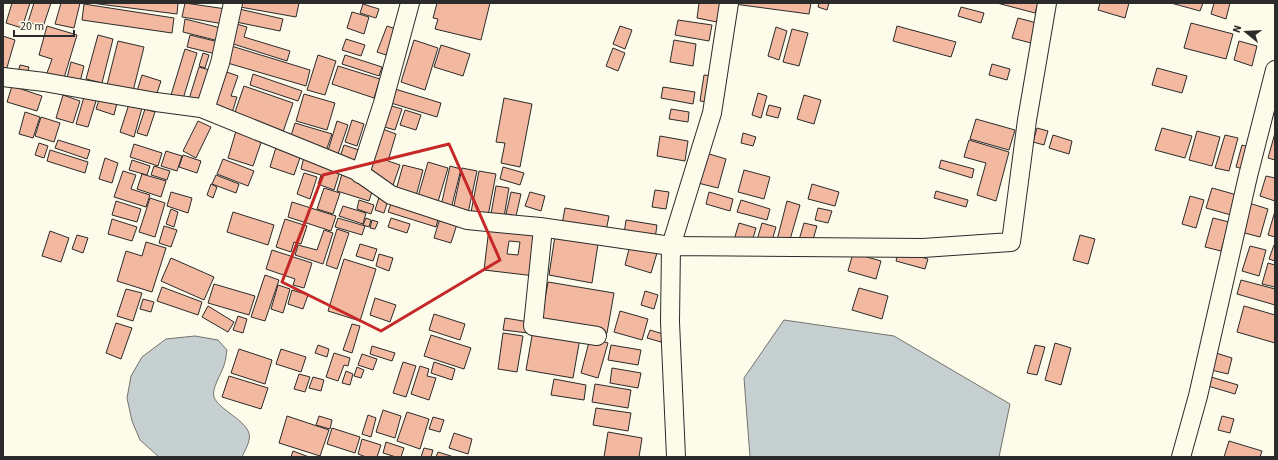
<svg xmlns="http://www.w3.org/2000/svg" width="1278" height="460" font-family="'Source Sans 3',sans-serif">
  <rect width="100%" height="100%" fill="#fdfbea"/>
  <g fill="#c7d0d0" stroke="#74746e">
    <path d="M784 320 894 336 1010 404 999 457H750L744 378Z"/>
    <path d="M195 336 218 340 227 350C226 355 226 360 224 365 222 373 211 389 214 397 219 411 254 423 249 440 248 446 244 452 242 457H159L140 440 132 421 127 398 131 376 142 357 166 339Z"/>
  </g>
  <g fill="#f2b8a0" stroke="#2b2b2b" fill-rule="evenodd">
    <path d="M12 3H30L22 28 6 23Z"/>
    <path d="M34 3H51L43 27 28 22Z"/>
    <path d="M61 3H80L74 28 55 24Z"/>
    <path d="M91 3H178L177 14Z"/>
    <path d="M185 3 226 9 224 24 182 17Z"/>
    <path d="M240 3H299L296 17 240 7Z"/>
    <path d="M437 3H490L481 40 435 29 438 19 433 18Z"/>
    <path d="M699 3H720L717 22 697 18Z"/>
    <path d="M734 3H811L809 14 734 4Z"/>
    <path d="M819 3H829L827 10 818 7Z"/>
    <path d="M997 3H1038L1035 13Z"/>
    <path d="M1100 3H1129L1125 18 1098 10Z"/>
    <path d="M1171 3H1203L1200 11Z"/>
    <path d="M1214 3H1230L1226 19 1211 14Z"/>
    <path d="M84 4 174 18 172 33 82 20Z"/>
    <path d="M363 4 379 9 376 18 360 13Z"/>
    <path d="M961 7 984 13 981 23 958 16Z"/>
    <path d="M239 9 283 19 280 31 236 22Z"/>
    <path d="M352 12 369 17 364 34 347 28Z"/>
    <path d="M1018 18 1037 23 1031 43 1012 38Z"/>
    <path d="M185 19 225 29 223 42 183 32Z"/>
    <path d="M678 20 712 25 709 41 675 35Z"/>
    <path d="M233 23 247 27 244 37 290 51 287 61 227 42Z"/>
    <path d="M1191 23 1233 34 1226 59 1184 48Z"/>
    <path d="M47 26 77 35 64 78 47 73 52 59 39 55Z"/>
    <path d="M387 26 396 29 386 55 377 52Z"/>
    <path d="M620 26 632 30 625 49 613 44Z"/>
    <path d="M897 26 956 42 951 57 893 41Z"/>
    <path d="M776 27 787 31 779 60 768 56Z"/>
    <path d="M792 29 808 33 799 66 783 62Z"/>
    <path d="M98 35 113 39 102 83 86 79Z"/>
    <path d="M190 35 223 43 220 55 187 47Z"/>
    <path d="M3 36 15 40 6 71 3 70Z"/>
    <path d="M346 39 365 45 361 56 342 50Z"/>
    <path d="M414 40 438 48 425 90 401 82Z"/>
    <path d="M674 40 696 44 693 66 670 62Z"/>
    <path d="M118 41 144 47 133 91 107 85Z"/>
    <path d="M1239 41 1257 46 1252 66 1234 60Z"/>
    <path d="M228 45 310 70 306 86 224 62Z"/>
    <path d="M441 45 470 54 463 76 434 67Z"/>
    <path d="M613 48 625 53 618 71 606 66Z"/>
    <path d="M185 49 197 53 183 99 171 95Z"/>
    <path d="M203 53 209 55 205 68 199 66Z"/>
    <path d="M318 55 336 61 325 95 307 90Z"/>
    <path d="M345 55 382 67 379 76 342 64Z"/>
    <path d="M71 62 84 66 80 82 67 78Z"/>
    <path d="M992 64 1010 69 1007 80 989 75Z"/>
    <path d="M20 65 29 67 26 78 17 75Z"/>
    <path d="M338 66 380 79 374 98 332 84Z"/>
    <path d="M199 67 213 71 203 104 189 99Z"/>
    <path d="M1157 68 1187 76 1182 93 1152 85Z"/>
    <path d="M224 71 238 76 231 96 237 97 232 113 212 106Z"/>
    <path d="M253 74 302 91 298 101 250 85Z"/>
    <path d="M142 75 161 81 156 96 137 91Z"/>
    <path d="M704 75 712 76 708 102 700 101Z"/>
    <path d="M12 86 42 96 37 111 7 102Z"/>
    <path d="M244 86 293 103 283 132 234 115Z"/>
    <path d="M663 87 695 92 693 104 661 98Z"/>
    <path d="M395 89 441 103 437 117 391 103Z"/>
    <path d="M758 93 767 96 761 118 752 115Z"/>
    <path d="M304 94 335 103 327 130 296 121Z"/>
    <path d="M63 95 80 101 73 123 56 118Z"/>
    <path d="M804 95 821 100 814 124 797 119Z"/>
    <path d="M84 97 96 101 88 127 76 124Z"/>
    <path d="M100 97 117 103 114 115 96 109Z"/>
    <path d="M504 98 532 104 520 167 501 163 505 143 496 142Z"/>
    <path d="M129 104 142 108 134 137 120 132Z"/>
    <path d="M388 105 402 109 395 130 381 126Z"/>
    <path d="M769 105 781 108 778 118 766 115Z"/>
    <path d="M145 109 155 112 147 136 137 133Z"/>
    <path d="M671 109 689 112 688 122 669 119Z"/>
    <path d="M405 110 421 115 416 130 400 125Z"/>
    <path d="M25 112 40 117 33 138 19 134Z"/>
    <path d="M41 117 60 123 54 142 35 136Z"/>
    <path d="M976 119 1015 130 1009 150 970 139Z"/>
    <path d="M352 120 364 124 357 146 345 142Z"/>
    <path d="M198 121 211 127 196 158 183 151Z"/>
    <path d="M337 121 348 125 337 157 327 154Z"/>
    <path d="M295 123 332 134 326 151 290 139Z"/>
    <path d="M380 128 396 134 388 161 400 165 391 191 365 176Z"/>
    <path d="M1037 128 1048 131 1044 145 1033 142Z"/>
    <path d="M1162 128 1192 136 1185 158 1155 150Z"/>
    <path d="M236 131 262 140 253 166 228 158Z"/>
    <path d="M1197 131 1220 137 1212 166 1189 160Z"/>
    <path d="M743 133 756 137 753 146 741 143Z"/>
    <path d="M1275 133V160L1268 158Z"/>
    <path d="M1053 135 1072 141 1069 154 1049 148Z"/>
    <path d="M1225 135 1238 138 1229 171 1215 168Z"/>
    <path d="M660 136 688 141 685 161 657 156Z"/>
    <path d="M58 140 90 150 87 159 55 148Z"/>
    <path d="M969 140 1009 152 996 201 977 195 986 163 964 157Z"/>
    <path d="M39 143 48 146 44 158 35 155Z"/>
    <path d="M134 144 162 153 158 166 130 157Z"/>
    <path d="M277 144 302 152 294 175 270 167Z"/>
    <path d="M344 145 365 152 360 167 339 160Z"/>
    <path d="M1242 145 1249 147 1243 169 1236 167Z"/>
    <path d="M50 150 88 162 85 173 47 161Z"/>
    <path d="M166 151 182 156 177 171 161 166Z"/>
    <path d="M706 153 726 159 718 188 698 183Z"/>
    <path d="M183 155 201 161 197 173 179 167Z"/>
    <path d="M304 157 341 168 334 190 318 184 321 175 301 169Z"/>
    <path d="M105 158 118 163 112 183 99 179Z"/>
    <path d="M223 159 254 171 248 186 217 174Z"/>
    <path d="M132 160 150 166 147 175 129 170Z"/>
    <path d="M941 160 974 169 972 178 939 168Z"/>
    <path d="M428 162 448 168 437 205 417 200Z"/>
    <path d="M403 165 423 170 415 200 395 194Z"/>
    <path d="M154 166 170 171 167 180 151 175Z"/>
    <path d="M450 166 461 169 451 209 441 206Z"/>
    <path d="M503 167 524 173 520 185 500 179Z"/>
    <path d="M462 168 477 171 468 213 453 210Z"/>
    <path d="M744 170 770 177 764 199 738 192Z"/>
    <path d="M123 171 136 175 131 189 150 195 146 207 114 197Z"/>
    <path d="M479 171 496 174 488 216 471 212Z"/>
    <path d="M304 173 317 177 310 199 297 194Z"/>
    <path d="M142 174 166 181 161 197 137 189Z"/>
    <path d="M342 174 374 185 369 201 337 191Z"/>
    <path d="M216 175 239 184 236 193 212 184Z"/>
    <path d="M1266 176 1275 178V201L1260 196Z"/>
    <path d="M211 184 217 187 213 198 207 195Z"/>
    <path d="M812 184 839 192 835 206 808 199Z"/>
    <path d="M496 186 509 188 504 217 491 214Z"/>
    <path d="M324 188 340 193 333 214 317 209Z"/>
    <path d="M1212 188 1237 195 1231 215 1206 208Z"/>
    <path d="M655 190 669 192 666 209 652 207Z"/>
    <path d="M936 191 968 200 966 207 934 198Z"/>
    <path d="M171 192 192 198 188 213 167 206Z"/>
    <path d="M511 192 521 194 516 216 506 214Z"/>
    <path d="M530 192 545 196 541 211 525 206Z"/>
    <path d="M709 192 733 199 730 211 706 204Z"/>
    <path d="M380 194 389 197 384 213 375 210Z"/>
    <path d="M1190 196 1204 200 1196 228 1182 224Z"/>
    <path d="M150 198 165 203 155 237 139 232Z"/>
    <path d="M359 200 374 205 371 214 357 209Z"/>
    <path d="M741 200 770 209 767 220 737 212Z"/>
    <path d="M116 201 141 209 137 222 112 215Z"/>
    <path d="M392 201 439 216 436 227 388 212Z"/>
    <path d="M787 201 800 205 789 243 777 240Z"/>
    <path d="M292 202 336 216 331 231 288 217Z"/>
    <path d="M1249 203 1268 209 1260 237 1241 232Z"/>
    <path d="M343 206 366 213 363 224 339 216Z"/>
    <path d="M565 208 609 216 606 231 562 224Z"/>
    <path d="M818 208 832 211 828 223 815 220Z"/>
    <path d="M171 209 178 212 174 227 166 224Z"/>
    <path d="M1275 211V237L1268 235Z"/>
    <path d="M233 212 274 225 268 245 227 232Z"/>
    <path d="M441 215 458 221 451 243 434 238Z"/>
    <path d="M338 218 365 226 362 235 335 227Z"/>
    <path d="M366 218 371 220 369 227 363 225Z"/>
    <path d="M391 218 410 224 407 233 388 227Z"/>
    <path d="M1213 218 1229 222 1221 251 1205 247Z"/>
    <path d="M112 219 137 227 132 241 108 234Z"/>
    <path d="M285 219 307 226 301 244 294 242 291 252 276 247Z"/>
    <path d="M372 220 378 222 375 229 370 228Z"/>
    <path d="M626 220 657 225 655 239 624 234Z"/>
    <path d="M739 223 756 228 751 245 734 240Z"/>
    <path d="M762 223 776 227 771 244 757 240Z"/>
    <path d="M804 223 817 226 812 243 799 240Z"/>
    <path d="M164 226 177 230 171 247 159 243Z"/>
    <path d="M489 228 540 234 535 276 484 270ZM509 241 520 242 518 255 507 254Z"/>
    <path d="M337 229 349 233 337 269 326 265Z"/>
    <path d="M324 230 333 233 323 264 295 255 298 245 317 250Z"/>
    <path d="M50 231 69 238 61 262 42 256Z"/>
    <path d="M77 235 88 238 83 253 72 249Z"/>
    <path d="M1080 235 1095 239 1088 264 1073 260Z"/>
    <path d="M555 236 598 244 592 283 549 275Z"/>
    <path d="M146 242 166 248 152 292 117 281 126 251 142 256Z"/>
    <path d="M360 244 377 249 373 261 356 256Z"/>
    <path d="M630 245 657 253 651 273 625 265Z"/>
    <path d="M1274 245H1275V261L1269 259Z"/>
    <path d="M1250 246 1266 250 1259 276 1242 271Z"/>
    <path d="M272 250 312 263 304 288 293 285 295 279 266 269Z"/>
    <path d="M899 250 928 259 925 269 896 261Z"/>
    <path d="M853 253 881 261 876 279 848 271Z"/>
    <path d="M379 254 393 258 389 271 376 266Z"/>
    <path d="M171 258 214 277 204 300 161 281Z"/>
    <path d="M344 259 376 269 360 321 328 311Z"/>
    <path d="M1268 263 1275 265V287L1262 284Z"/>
    <path d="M265 275 279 280 265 321 251 317Z"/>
    <path d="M1241 280 1275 289V305L1237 294Z"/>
    <path d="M548 282 614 293 607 333 541 322Z"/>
    <path d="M214 284 255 296 249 315 208 303Z"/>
    <path d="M278 285 290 289 283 313 271 309Z"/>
    <path d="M162 287 202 302 198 315 157 301Z"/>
    <path d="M859 288 888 296 882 319 852 310Z"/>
    <path d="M126 289 142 293 133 321 117 316Z"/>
    <path d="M292 290 308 295 303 309 288 304Z"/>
    <path d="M645 291 658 295 654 309 641 305Z"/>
    <path d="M375 298 396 305 390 322 370 315Z"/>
    <path d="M143 299 154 302 151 312 140 309Z"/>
    <path d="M208 306 234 322 228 332 202 317Z"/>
    <path d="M1244 306 1275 315V343L1237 332Z"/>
    <path d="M620 311 648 319 642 340 614 332Z"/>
    <path d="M434 314 465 324 460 340 429 330Z"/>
    <path d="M238 316 247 319 243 333 233 330Z"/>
    <path d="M505 318 529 322 528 333 503 330Z"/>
    <path d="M116 323 132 328 121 359 106 353Z"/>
    <path d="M352 324 360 326 352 353 343 350Z"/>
    <path d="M533 330 580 338 573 378 526 370Z"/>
    <path d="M650 330 663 334 661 342 647 338Z"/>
    <path d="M503 333 523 336 517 372 498 369Z"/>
    <path d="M431 335 471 348 464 369 424 356Z"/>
    <path d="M590 338 608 343 598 378 581 373Z"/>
    <path d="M1055 343 1071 348 1061 385 1045 380Z"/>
    <path d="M318 345 329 349 327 357 315 353Z"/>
    <path d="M611 345 641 350 638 365 608 360Z"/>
    <path d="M1035 345 1045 347 1037 375 1027 373Z"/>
    <path d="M372 346 395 353 392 361 370 354Z"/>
    <path d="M239 349 272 360 265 384 231 373Z"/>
    <path d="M281 349 306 357 301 372 276 364Z"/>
    <path d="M334 353 350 358 348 366 344 365 338 381 326 377Z"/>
    <path d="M1216 353 1232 358 1228 374 1211 370Z"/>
    <path d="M362 354 377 359 373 370 358 365Z"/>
    <path d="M403 362 416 366 406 397 393 393Z"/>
    <path d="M434 362 455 369 452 380 431 373Z"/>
    <path d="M420 366 429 369 427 376 436 378 429 400 411 394Z"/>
    <path d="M357 367 364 370 361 378 354 376Z"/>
    <path d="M612 368 641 373 638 388 610 383Z"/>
    <path d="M346 371 353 374 350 385 342 383Z"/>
    <path d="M299 374 310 377 305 392 294 389Z"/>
    <path d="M229 376 268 388 261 409 222 397Z"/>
    <path d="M313 377 324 380 321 391 309 388Z"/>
    <path d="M1211 377 1238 385 1235 394 1208 386Z"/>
    <path d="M554 379 586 385 584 400 551 395Z"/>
    <path d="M595 384 631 390 628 408 592 402Z"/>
    <path d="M596 408 631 413 628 431 593 425Z"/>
    <path d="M383 410 401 416 395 438 376 432Z"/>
    <path d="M407 412 429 419 420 449 397 441Z"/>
    <path d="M368 415 376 418 371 437 362 434Z"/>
    <path d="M287 416 329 430 320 456 279 443Z"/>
    <path d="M319 416 332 420 330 429 316 425Z"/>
    <path d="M1222 416 1234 419 1230 433 1218 430Z"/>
    <path d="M433 417 444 420 440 432 429 429Z"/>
    <path d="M332 428 360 437 355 453 327 444Z"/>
    <path d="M608 432 642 438 639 457H604Z"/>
    <path d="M454 433 472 439 468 454 449 448Z"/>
    <path d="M362 439 381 445 377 457H366L358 454Z"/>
    <path d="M1229 441 1262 451 1260 457H1224Z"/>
    <path d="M386 442 404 448 401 457H396L383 453Z"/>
    <path d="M424 448 433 450 431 457H421Z"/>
    <path d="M293 451 309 457H291Z"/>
    <path d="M438 452 454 457H436Z"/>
  </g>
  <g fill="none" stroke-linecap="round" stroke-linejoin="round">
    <g stroke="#2b2b2b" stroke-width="20">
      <g id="street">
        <path d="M3 77 44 82 156 102 201 108 357 171 391 195 467 220 540 227 671 246 712 113 729 3"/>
        <path d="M205 109 220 63 233 3"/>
        <path d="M360 174 383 103 410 3"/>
        <path d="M543 228 533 326 597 336"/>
        <path d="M676 457 670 322 671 246 923 248 1011 242 1027 120 1047 3"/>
        <path d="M1181 457 1198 396 1248 176 1275 70"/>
      </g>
    </g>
    <use href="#street" stroke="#fdfbea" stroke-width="18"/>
  </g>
  <path fill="none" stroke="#c62828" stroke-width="3" stroke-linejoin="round" d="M449 144 500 260 381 331 282 282 323 175Z"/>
  <rect width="1278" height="460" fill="none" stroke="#2b2b2b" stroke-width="8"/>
  <g transform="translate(1246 32) rotate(288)" stroke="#fdfbea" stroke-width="3" paint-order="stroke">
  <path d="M0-3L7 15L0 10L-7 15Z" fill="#2b2b2b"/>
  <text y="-6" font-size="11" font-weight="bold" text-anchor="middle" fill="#2b2b2b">N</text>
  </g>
  <path d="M14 30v6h60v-6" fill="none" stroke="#2b2b2b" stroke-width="2"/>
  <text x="20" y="30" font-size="12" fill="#2b2b2b" stroke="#fdfbea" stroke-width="3" paint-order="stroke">20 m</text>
</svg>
